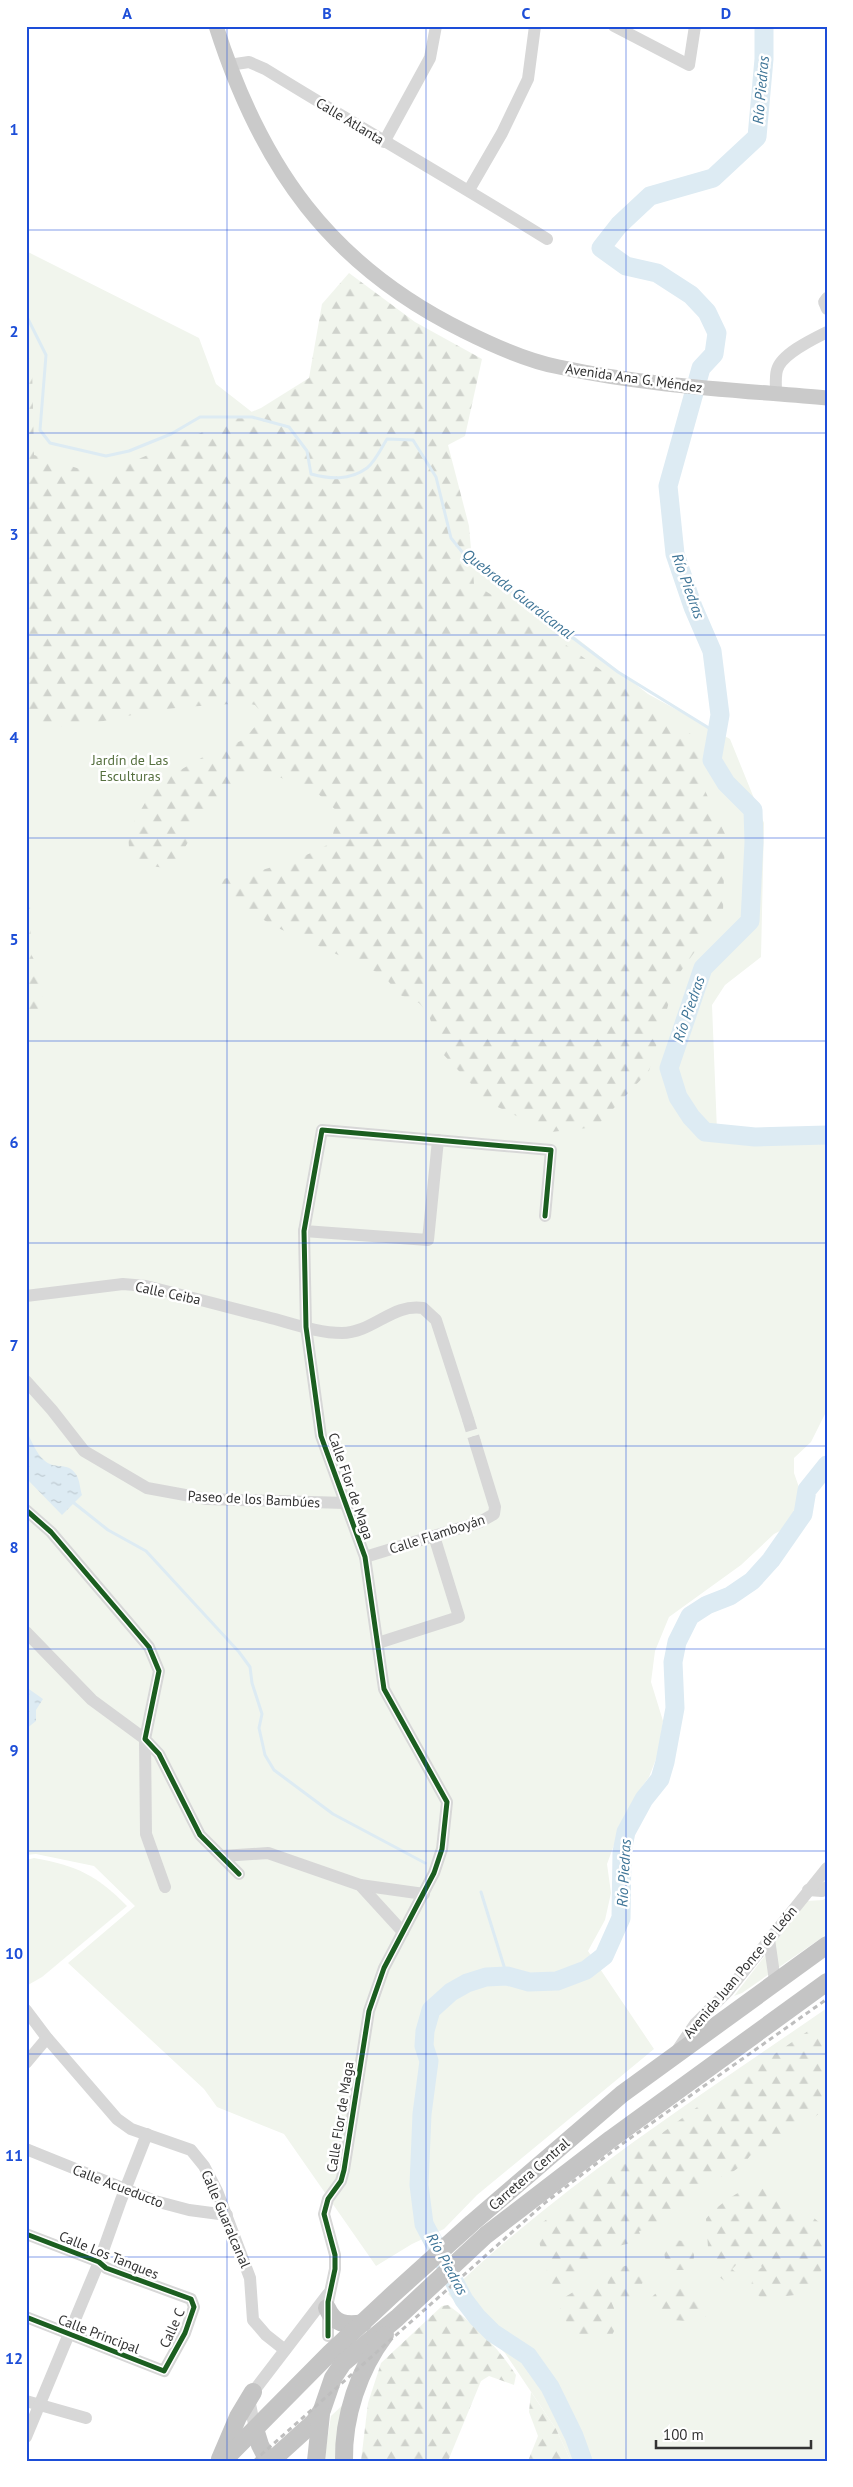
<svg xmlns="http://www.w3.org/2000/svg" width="853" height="2487" font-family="'PT Sans',sans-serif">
  <defs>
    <pattern id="forest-firs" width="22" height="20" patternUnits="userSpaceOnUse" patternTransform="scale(1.25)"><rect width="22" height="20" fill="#f1f5ed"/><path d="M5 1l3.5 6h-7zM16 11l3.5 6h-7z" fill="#cfd2cc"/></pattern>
    <pattern id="water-ripples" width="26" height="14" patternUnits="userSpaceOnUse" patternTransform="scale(1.25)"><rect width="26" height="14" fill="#ddebf3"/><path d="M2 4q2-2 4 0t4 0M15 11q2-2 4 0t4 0" fill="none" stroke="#becad1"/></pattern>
  </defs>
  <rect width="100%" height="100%" fill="#fff"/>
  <g fill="#f1f5ed">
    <path d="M26 251 199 338 216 384 302 451 487 568 648 694 730 739 764 823 761 957 725 985 712 1005 717 1131 730 1134 827 1132V1410L811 1442 794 1458V1473L809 1516 774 1534 741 1565 669 1617 655 1651 651 1682 663 1721 658 1754 649 1777 638 1792 621 1826 607 1864 611 1893 605 1920 588 1951 654 2049 477 2195 444 2229 412 2244 376 2266 284 2134 217 2107 204 2089 68 1963 135 1906 94 1866 36 1854 26 1855Z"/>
    <path d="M34 1858C78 1866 96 1875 127 1906L42 1977 28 1985 26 1860Z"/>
    <path d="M827 1897V1934L742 1993 734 1996 807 1901 823 1900Z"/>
    <path d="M827 2008V2461H571L556 2429 505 2353 448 2294C559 2186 700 2096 827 2008Z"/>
    <path d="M346 2402 338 2461H324L331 2416Z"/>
  </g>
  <g fill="url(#forest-firs)">
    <path d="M349 273 415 322 482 359 465 436 448 445 469 526 474 584 524 615 699 740 701 782 725 834 723 912 676 978 649 1071 596 1127 551 1132 489 1103 442 1053 428 1013 419 1003 400 995 383 975 278 928 241 907 214 881C254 873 295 863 331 843L338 812 314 790 260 770 203 817 172 869 130 863 128 832 156 784 203 757 243 740 259 722 260 711 255 705 246 703C215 705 184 706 154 711 113 717 67 735 26 721V351L32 365 34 455 100 475 261 408 309 378 322 304Z"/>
    <path d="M26 902 30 906 31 954 42 975 43 998 26 1038Z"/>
    <path d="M827 2018V2108L813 2118 788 2127C778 2150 770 2143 752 2154 749 2156 747 2161 744 2163 738 2169 731 2172 726 2177L717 2176 709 2187 685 2204 675 2206 672 2216 663 2219 651 2228 639 2231 640 2234 635 2242 614 2247 607 2256 588 2261 589 2264 585 2271 577 2273 568 2284 551 2286 537 2234 539 2225 693 2110Z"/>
    <path d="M756 2186 778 2194 799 2216 808 2213 827 2229C827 2256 826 2275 803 2294L762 2299 751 2288 753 2275 762 2267 752 2258 741 2260 732 2269 740 2276 726 2282 714 2273 709 2261 706 2219C716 2206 740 2189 756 2186Z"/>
    <path d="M670 2239 689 2242 694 2255 693 2268 685 2270H672C665 2262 663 2253 664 2244Z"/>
    <path d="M628 2265 637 2268 645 2278 640 2288 634 2289 631 2293V2301L627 2309C612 2303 607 2287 606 2272Z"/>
    <path d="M600 2282C609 2299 624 2316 612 2335L604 2338 596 2335H582L572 2332 560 2310 565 2297 585 2285Z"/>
    <path d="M691 2286 706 2301V2316L700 2322 659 2319 649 2305C652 2286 677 2287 691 2286Z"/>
    <path d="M448 2305C474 2324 498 2347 516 2375L514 2385 489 2376 481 2381 448 2461H361L368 2403 381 2363 442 2306Z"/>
    <path d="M531 2392 556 2429 571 2461H528L538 2436 529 2412Z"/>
  </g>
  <g fill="url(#water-ripples)">
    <path d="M26 1429C31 1440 38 1459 50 1464 60 1468 70 1463 77 1476 80 1482 80 1489 82 1495L62 1515 26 1478Z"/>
    <path d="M26 1687 43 1699 36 1710V1721L26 1729Z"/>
  </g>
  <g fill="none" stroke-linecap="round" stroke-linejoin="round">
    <g stroke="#ddebf3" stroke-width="3">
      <path d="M26 315 46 355 40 430 50 443 106 456 129 451 171 434 200 417H252L289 427 307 451 311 474C330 479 349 481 367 468 375 462 382 447 387 439L413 440 436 477 451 538 467 558 618 672 717 733"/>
      <path d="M74 1503 108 1530 146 1551 239 1652 250 1667 252 1683 262 1714 259 1728 265 1755 274 1770 333 1814 425 1863"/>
      <path d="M481 1892 507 1976"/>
    </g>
    <g stroke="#ddebf3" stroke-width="19">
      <path d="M764 26V59L757 137 713 178 650 196 619 225 601 248 626 266 657 273 691 295 707 312 717 333 714 354 701 368 668 486 675 554 693 607 712 651 720 715 712 760 726 783 753 810 754 842 750 921 703 968 669 1068 678 1097 691 1117 705 1132 755 1137 827 1135"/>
      <path d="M583 2461 574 2436 550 2387 528 2356 493 2333 477 2317 464 2300 424 2224 419 2185 422 2114 429 2061 424 2046 425 2031 431 2010 451 1992 467 1983 486 1977 507 1976 529 1982 557 1981 586 1970 604 1956 621 1918 622 1852 626 1832 644 1799 660 1779 665 1762 675 1708 673 1662 677 1642 690 1616 707 1605 730 1596 752 1581 771 1560 803 1514 807 1490 827 1465"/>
    </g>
    <path stroke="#d6d6d6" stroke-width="12" stroke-dasharray="12 6" stroke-linecap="butt" d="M468 1419 475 1442"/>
    <g stroke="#d7d7d7" stroke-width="12">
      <path d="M614 26 689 65 695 26"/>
      <path d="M229 65 249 62 265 69C359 127 454 181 547 239"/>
      <path d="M384 142 430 58 436 26"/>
      <path d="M469 190 502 133 528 79 535 26"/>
      <path d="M827 298 824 302 827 309"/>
      <path d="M776 393C776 386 775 377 777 370 781 354 813 339 827 332"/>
      <path d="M304 1231 428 1240 438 1140"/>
      <path d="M26 1296 123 1284 146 1286C186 1296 227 1307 267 1317 291 1323 317 1333 342 1333 372 1333 393 1303 423 1308L436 1320 468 1419"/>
      <path d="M26 1381 52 1410 84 1451 147 1488 207 1499 345 1503"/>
      <path d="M26 1510 51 1532 149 1647 159 1671 145 1739 159 1754 200 1835 239 1874"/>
      <path d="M365 1557 480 1522 494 1514 495 1507 475 1442"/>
      <path d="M26 1632 92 1700 145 1739 146 1834 165 1887"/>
      <path d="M378 1643 459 1617 434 1536"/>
      <path d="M222 1856 268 1853 360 1885 403 1932"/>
      <path d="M360 1885 424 1894"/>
      <path d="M808 1890 822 1891 827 1887"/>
      <path d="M769 1939 775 1981"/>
      <path d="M26 2010 47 2038 117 2119 131 2129 191 2150 204 2166 217 2191 250 2278 253 2320 266 2335 285 2350"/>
      <path d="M678 2049 695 2024 728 1991 827 1868"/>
      <path d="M26 2063 47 2038"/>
      <path d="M26 2149 155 2201 189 2210 227 2215"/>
      <path d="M26 2234 99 2262 106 2268 191 2299 194 2307 185 2333 164 2371 26 2317"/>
      <path d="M328 2336V2302L335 2269V2255L324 2214 328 2199 341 2181 344 2170 369 2011 384 1968 434 1873 442 1849 447 1802 384 1689 365 1557 321 1436 306 1327 304 1231 322 1130 551 1150 545 1216"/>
      <path d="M26 2401 86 2418"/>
      <path d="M255 2429 250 2404 253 2392 328 2294"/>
      <path d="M26 2437 99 2262 121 2200 147 2134"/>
    </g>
    <path stroke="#cacaca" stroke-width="15" d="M216 26C261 167 330 265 464 331 494 346 527 361 559 367 647 386 737 390 827 398"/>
    <g stroke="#c4c4c4" stroke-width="18">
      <path d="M327 2308C334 2324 346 2326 363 2323"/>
      <path d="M255 2429 260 2445 268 2461"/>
      <path d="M220 2459 238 2417 253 2392"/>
      <path d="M223 2461 330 2353 391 2296 472 2223 622 2094 827 1945"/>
      <path d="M271 2461 314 2422 322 2410 333 2378 343 2363 397 2318 486 2235 611 2139 827 1982"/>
      <path d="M316 2461 321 2414"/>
      <path d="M344 2461C343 2417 359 2369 385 2335"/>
    </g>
    <path stroke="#bebebe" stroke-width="3" stroke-dasharray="5 4" stroke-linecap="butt" d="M254 2461 546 2202 622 2144 827 1999"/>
    <g stroke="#fff" stroke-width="8">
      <g id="cycleway">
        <path d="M26 1510 51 1532 149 1647 159 1671 145 1739 159 1754 200 1835 239 1874"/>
        <path d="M26 2234 99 2262 106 2268 191 2299 194 2307 185 2333 164 2371 26 2317"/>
        <path d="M328 2336V2302L335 2269V2255L324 2214 328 2199 341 2181 344 2170 369 2011 384 1968 434 1873 442 1849 447 1802 384 1689 365 1557 321 1436 306 1327 304 1231 322 1130 551 1150 545 1216"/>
      </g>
    </g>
    <use href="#cycleway" stroke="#1b5e20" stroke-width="5"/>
  </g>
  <path fill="none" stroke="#1d4ed8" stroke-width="1" stroke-opacity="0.55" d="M227 26V2461M426 26V2461M626 26V2461M26 230H827M26 433H827M26 635H827M26 838H827M26 1041H827M26 1243H827M26 1446H827M26 1649H827M26 1851H827M26 2054H827M26 2257H827"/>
  <g text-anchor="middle" stroke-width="5" stroke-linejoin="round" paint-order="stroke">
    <g font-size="14" fill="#333" stroke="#fff">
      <text transform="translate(350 121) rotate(31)" y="5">Calle Atlanta</text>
      <text transform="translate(634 378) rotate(8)" y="5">Avenida Ana G. Méndez</text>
      <text transform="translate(168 1293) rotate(12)" y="5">Calle Ceiba</text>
      <text transform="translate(351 1486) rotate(71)" y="5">Calle Flor de Maga</text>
      <text transform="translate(254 1499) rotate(3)" y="5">Paseo de los Bambúes</text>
      <text transform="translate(437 1534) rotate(-18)" y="5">Calle Flamboyán</text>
      <text transform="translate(740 1972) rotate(-50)" y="5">Avenida Juan Ponce de León</text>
      <text transform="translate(340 2117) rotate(-81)" y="5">Calle Flor de Maga</text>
      <text transform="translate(529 2174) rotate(-41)" y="5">Carretera Central</text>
      <text transform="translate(118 2186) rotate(21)" y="5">Calle Acueducto</text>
      <text transform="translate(226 2219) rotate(67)" y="5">Calle Guaralcanal</text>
      <text transform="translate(109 2255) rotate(22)" y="5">Calle Los Tanques</text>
      <text transform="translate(172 2328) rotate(-66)" y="5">Calle C</text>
      <text transform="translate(99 2334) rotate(21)" y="5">Calle Principal</text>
    </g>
    <g font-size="14" fill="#56703f" stroke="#fff">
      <text x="130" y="765">Jardín de Las<tspan x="130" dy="16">Esculturas</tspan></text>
    </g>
    <g font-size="15" font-style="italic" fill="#3f7597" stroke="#fff">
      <text transform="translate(761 90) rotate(-85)" y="5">Río Piedras</text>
      <text transform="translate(688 586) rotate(70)" y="5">Río Piedras</text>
      <text transform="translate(518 594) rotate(38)" y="5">Quebrada Guaralcanal</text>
      <text transform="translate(689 1009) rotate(-71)" y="5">Río Piedras</text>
      <text transform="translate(624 1873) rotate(-87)" y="5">Río Piedras</text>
      <text transform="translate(447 2264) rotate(61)" y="5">Río Piedras</text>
    </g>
  </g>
  <rect width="853" height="2487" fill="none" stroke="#ffffff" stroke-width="55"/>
  <path d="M656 2440v8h155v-8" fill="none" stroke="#333333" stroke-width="2.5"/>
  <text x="663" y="2440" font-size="15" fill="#333333" stroke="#ffffff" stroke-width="4" paint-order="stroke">100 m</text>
  <rect x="28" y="28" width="798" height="2432" fill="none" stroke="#1d4ed8" stroke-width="2"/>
  <g font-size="16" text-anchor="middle" font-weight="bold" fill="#1d4ed8">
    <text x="127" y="19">A</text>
    <text x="327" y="19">B</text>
    <text x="526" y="19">C</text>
    <text x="726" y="19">D</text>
    <text x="14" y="135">1</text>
    <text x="14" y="337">2</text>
    <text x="14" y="540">3</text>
    <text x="14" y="743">4</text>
    <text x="14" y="945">5</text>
    <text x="14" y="1148">6</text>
    <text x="14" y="1351">7</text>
    <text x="14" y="1553">8</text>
    <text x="14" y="1756">9</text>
    <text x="14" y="1959">10</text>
    <text x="14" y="2161">11</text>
    <text x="14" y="2364">12</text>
  </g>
</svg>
